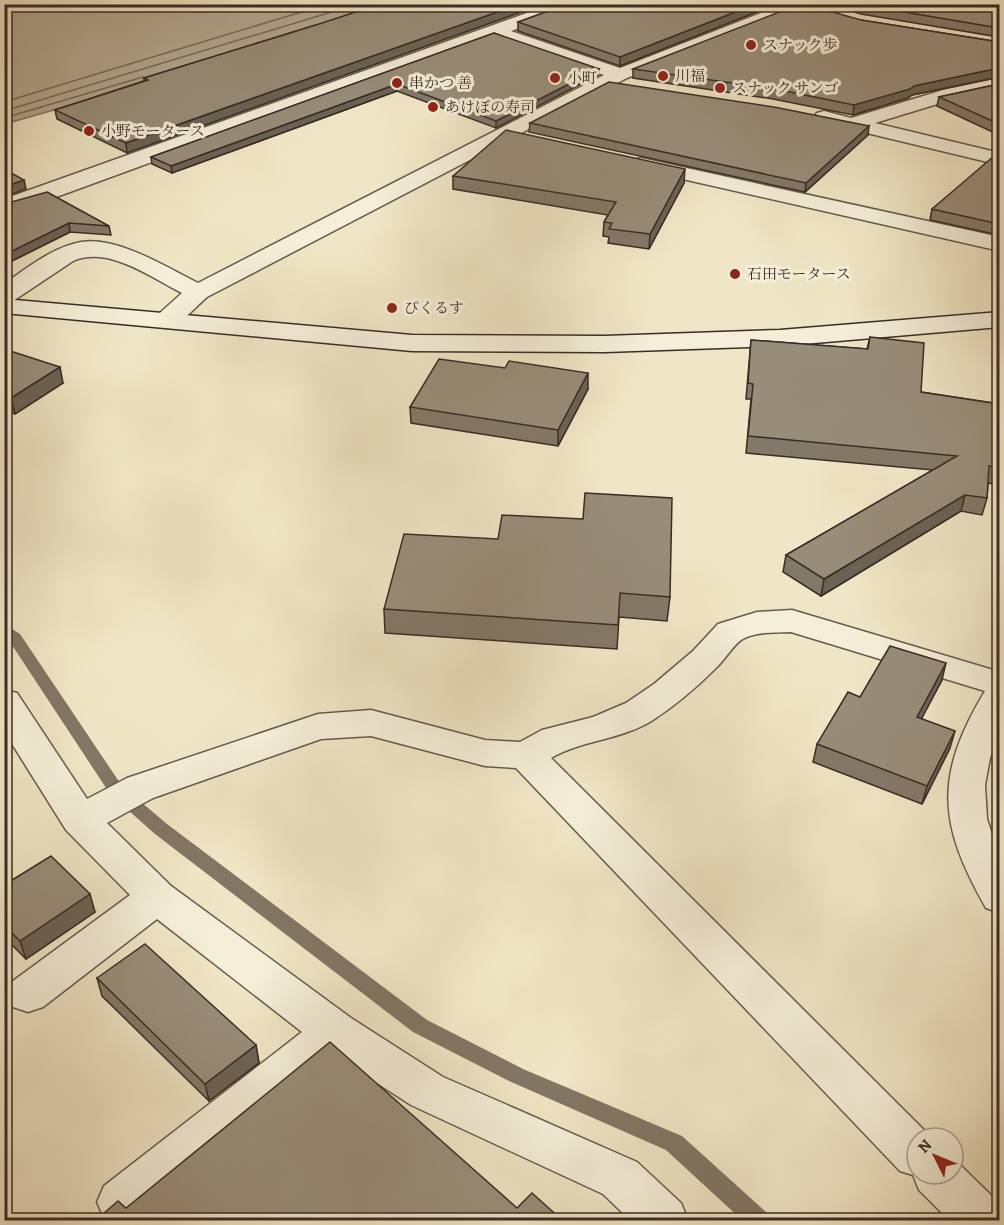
<svg xmlns="http://www.w3.org/2000/svg" width="1004" height="1225" font-family="Alegreya,'Noto Serif JP',serif">
  <rect width="100%" height="100%" fill="#f0e6c5"/>
  <filter id="stains"><feTurbulence type="fractalNoise" baseFrequency=".00333" numOctaves="4"/><feColorMatrix values="0 0 0 0 .2 0 0 0 0 .09 0 0 0 0 .02 0 0 0 .5 -.17"/></filter>
  <radialGradient id="worn" r=".72"><stop offset=".6" stop-color="#630" stop-opacity="0"/><stop offset="1" stop-color="#630" stop-opacity=".3"/></radialGradient>
  <path fill="#b2a78f" stroke="#827665" stroke-width="1.5" d="M4 5H420L5 124Z"/>
  <g fill="none" stroke-linecap="round" stroke-linejoin="round">
    <g stroke="#766a5b" stroke-width="1.5">
      <path d="M4 102 328 4"/>
      <path d="M4 111 358 4"/>
      <path d="M4 118 143 77"/>
    </g>
    <path fill="#827665" fill-rule="evenodd" d="M4 624 20 634 122 786 167 824 427 1020 523 1069 682 1136 766 1212 769 1220H742L666 1150 509 1081 413 1032 155 834 110 794 10 642 4 637Z"/>
    <g stroke="#675a4e" stroke-width="3">
      <g id="street">
        <path d="M552 4H577L575 8 511 31 620 68 784 4H808L806 8 627 78 207 297C192 310 176 332 155 326L151 321 182 293C152 278 108 245 73 261L13 301 4 303V284C27 268 53 247 81 242 117 236 166 267 198 283L604 75 494 37 59 196 4 212V199Z"/>
        <path d="M1000 78V90L954 99 875 123 1000 153V165L817 121 814 117 817 113 824 111 851 118 943 90Z"/>
        <path d="M641 158 1000 237V251L634 168 631 164 634 160Z"/>
        <path d="M792 610 1000 672V731L990 758 985 785 987 819 1000 858V913L986 908C938 824 934 776 985 691L791 632C776 633 755 631 741 640 732 647 725 659 717 667 698 686 676 705 653 720 621 740 582 740 551 758L932 1138H917V1174H953V1158L999 1203 1000 1220H949L919 1190 913 1175 900 1171 516 768 485 766 371 736 321 739 153 798 107 823 171 886 351 1018 443 1077 637 1162 681 1203 688 1220H630L603 1194 411 1105 337 1057 138 1218 133 1220 104 1218 97 1202 104 1186 302 1032 157 919 43 1007 28 1012 13 1007 6 994 13 981 130 895 66 830 4 731V690L17 693 87 799 127 778 318 714 371 710 485 740 520 742 542 730 593 717 626 703 654 684 693 651 718 624 757 612Z"/>
      </g>
    </g>
    <g stroke="#392c27" stroke-width="3">
      <path id="secondary" d="M4 299 412 335 605 336 780 330 1000 312V327L780 346 605 352 412 351 4 313Z"/>
    </g>
    <use href="#street" fill="#f5efd9" fill-rule="evenodd"/>
    <use href="#secondary" fill="#f5efd9" fill-rule="evenodd"/>
  </g>
  <g fill="#837968" stroke="#392c27" stroke-width="1.5">
    <path d="M568 4H777L620 66 518 31V22Z"/>
    <path d="M827 4H999V37L861 14Z"/>
    <path d="M861 20 999 42V77L912 95 908 98 853 115 773 99 633 78V69Z"/>
    <path d="M316 25 127 153 57 119 55 110 144 81V78Z"/>
    <path d="M494 33 598 75 496 128 397 91 172 173 152 164 151 157Z"/>
    <path d="M999 84V135L937 106 939 97Z"/>
    <path d="M530 123 868 135 805 192 529 132Z"/>
    <path d="M999 156V235L930 220 932 209Z"/>
    <path d="M453 176 684 183 649 249 608 243 609 237 603 236 604 222 608 215 453 189Z"/>
    <path d="M4 204 109 226 111 235 70 232 4 265Z"/>
    <path d="M870 337 921 392 999 404V485L988 483 987 498 982 515 961 511 821 596 783 572 786 555 933 470 746 453 751 399H746L751 340 867 349Z"/>
    <path d="M4 349 63 383 15 414 4 410Z"/>
    <path d="M588 389 558 446 411 423 410 407Z"/>
    <path d="M498 539 670 597 667 621 619 617 617 649 385 633 384 609Z"/>
    <path d="M942 680 921 719 950 748 922 804 813 762 817 744 860 697Z"/>
    <path d="M4 885 95 912 26 959 4 937Z"/>
    <path d="M97 978 256 1045 259 1063 209 1101 102 996Z"/>
  </g>
  <g fill="#6a6355" stroke="#392c27" stroke-width="1.5">
    <path d="M520 4H544L127 153 126 143Z"/>
    <path d="M756 4H777L620 66V57Z"/>
    <path d="M999 68V77L912 95 908 98 853 115 854 105 914 86Z"/>
    <path d="M599 69 598 75 496 128V121Z"/>
    <path d="M397 84V91L172 173 171 166Z"/>
    <path d="M869 126 868 135 805 192 806 183Z"/>
    <path d="M685 169 684 183 649 249 650 234Z"/>
    <path d="M24 180 26 189 4 197V187Z"/>
    <path d="M69 223 70 232 4 265V255Z"/>
    <path d="M60 367 63 383 15 414 11 398Z"/>
    <path d="M588 373V389L558 446V430Z"/>
    <path d="M965 495 961 511 821 596 824 579Z"/>
    <path d="M946 663 942 680 913 735 917 717Z"/>
    <path d="M955 731 950 748 922 804 927 786Z"/>
    <path d="M90 894 95 912 26 959 20 941Z"/>
    <path d="M256 1045 259 1063 209 1101 205 1084Z"/>
  </g>
  <g fill="#988d79" stroke="#392c27" stroke-width="1.5">
    <path d="M380 4H520L126 143 55 110 148 80 144 78 316 25Z"/>
    <path d="M568 4H756L620 57 518 22Z"/>
    <path d="M800 4H804L861 20 999 42V68L914 86 910 89 854 105 775 89 633 69Z"/>
    <path d="M860 4H999V28L863 5Z"/>
    <path d="M494 33 599 69 496 121 397 84 171 166 151 157Z"/>
    <path d="M609 82 774 107 869 126 806 183 530 123Z"/>
    <path d="M999 84V124L939 97Z"/>
    <path d="M506 130 685 169 650 234 609 229 612 223 604 222 616 202 453 176Z"/>
    <path d="M994 156H999V224L932 209Z"/>
    <path d="M4 169 24 180 4 187Z"/>
    <path d="M47 192 109 226 69 223 4 255V204Z"/>
    <path d="M870 337 924 343 921 392 999 404V468L989 466 987 498 965 495 824 579 786 555 957 456 748 436 753 384 748 383 751 340 868 349Z"/>
    <path d="M4 349 60 367 11 398 4 396Z"/>
    <path d="M439 359 505 368 509 361 588 373 558 430 410 407Z"/>
    <path d="M585 493 672 498 670 597 620 593 618 625 384 609 404 534 498 539 502 515 583 519Z"/>
    <path d="M890 646 946 663 917 717 955 731 927 786 817 744 848 692 860 697Z"/>
    <path d="M51 856 90 894 20 941 4 925V885Z"/>
    <path d="M145 944 256 1045 205 1084 97 978Z"/>
    <path d="M330 1042 517 1208 532 1193 563 1221H95L118 1201 126 1208Z"/>
  </g>
  <g fill="#8f2418" stroke="#f5efd9" stroke-width="2">
    <circle cx="751" cy="45" r="6"/>
    <circle cx="663" cy="76" r="6"/>
    <circle cx="555" cy="78" r="6"/>
    <circle cx="397" cy="83" r="6"/>
    <circle cx="720" cy="88" r="6"/>
    <circle cx="433" cy="107" r="6"/>
    <circle cx="89" cy="131" r="6"/>
    <circle cx="735" cy="274" r="6"/>
    <circle cx="392" cy="308" r="6"/>
  </g>
  <g text-anchor="middle" stroke-width="6" stroke-linejoin="round" paint-order="stroke">
    <g font-size="15" fill="#392c27" stroke="#f5efd9" text-anchor="start">
      <text x="763" y="50">スナック歩</text>
      <text x="675" y="81">川福</text>
      <text x="567" y="83">小町</text>
      <text x="409" y="88">串かつ 善</text>
      <text x="732" y="93">スナック サンゴ</text>
      <text x="445" y="112">あけぼの寿司</text>
      <text x="101" y="136">小野モータース</text>
      <text x="747" y="279">石田モータース</text>
      <text x="404" y="313">ぴくるす</text>
    </g>
  </g>
  <rect width="1004" height="1225" fill="none" stroke="#f0e6c5" stroke-width="24"/>
  <rect x="6" y="6" width="992" height="1213" fill="none" stroke="#392c27" stroke-width="3"/>
  <rect x="12" y="12" width="980" height="1201" fill="none" stroke="#392c27" stroke-width="1.5"/>
  <g transform="translate(935 1156) rotate(313)"><circle r="28" fill="#f5efd9" stroke="#aaa192" stroke-width="1.5"/>
  <path d="M0-4.5L10 22L0 15L-10 22Z" fill="#8f2418"/>
  <text y="-9" font-size="16" font-weight="bold" text-anchor="middle" fill="#392c27">N</text>
  </g>
  <rect width="100%" height="100%" filter="url(#stains)"/>
  <rect width="100%" height="100%" fill="url(#worn)"/>
</svg>
